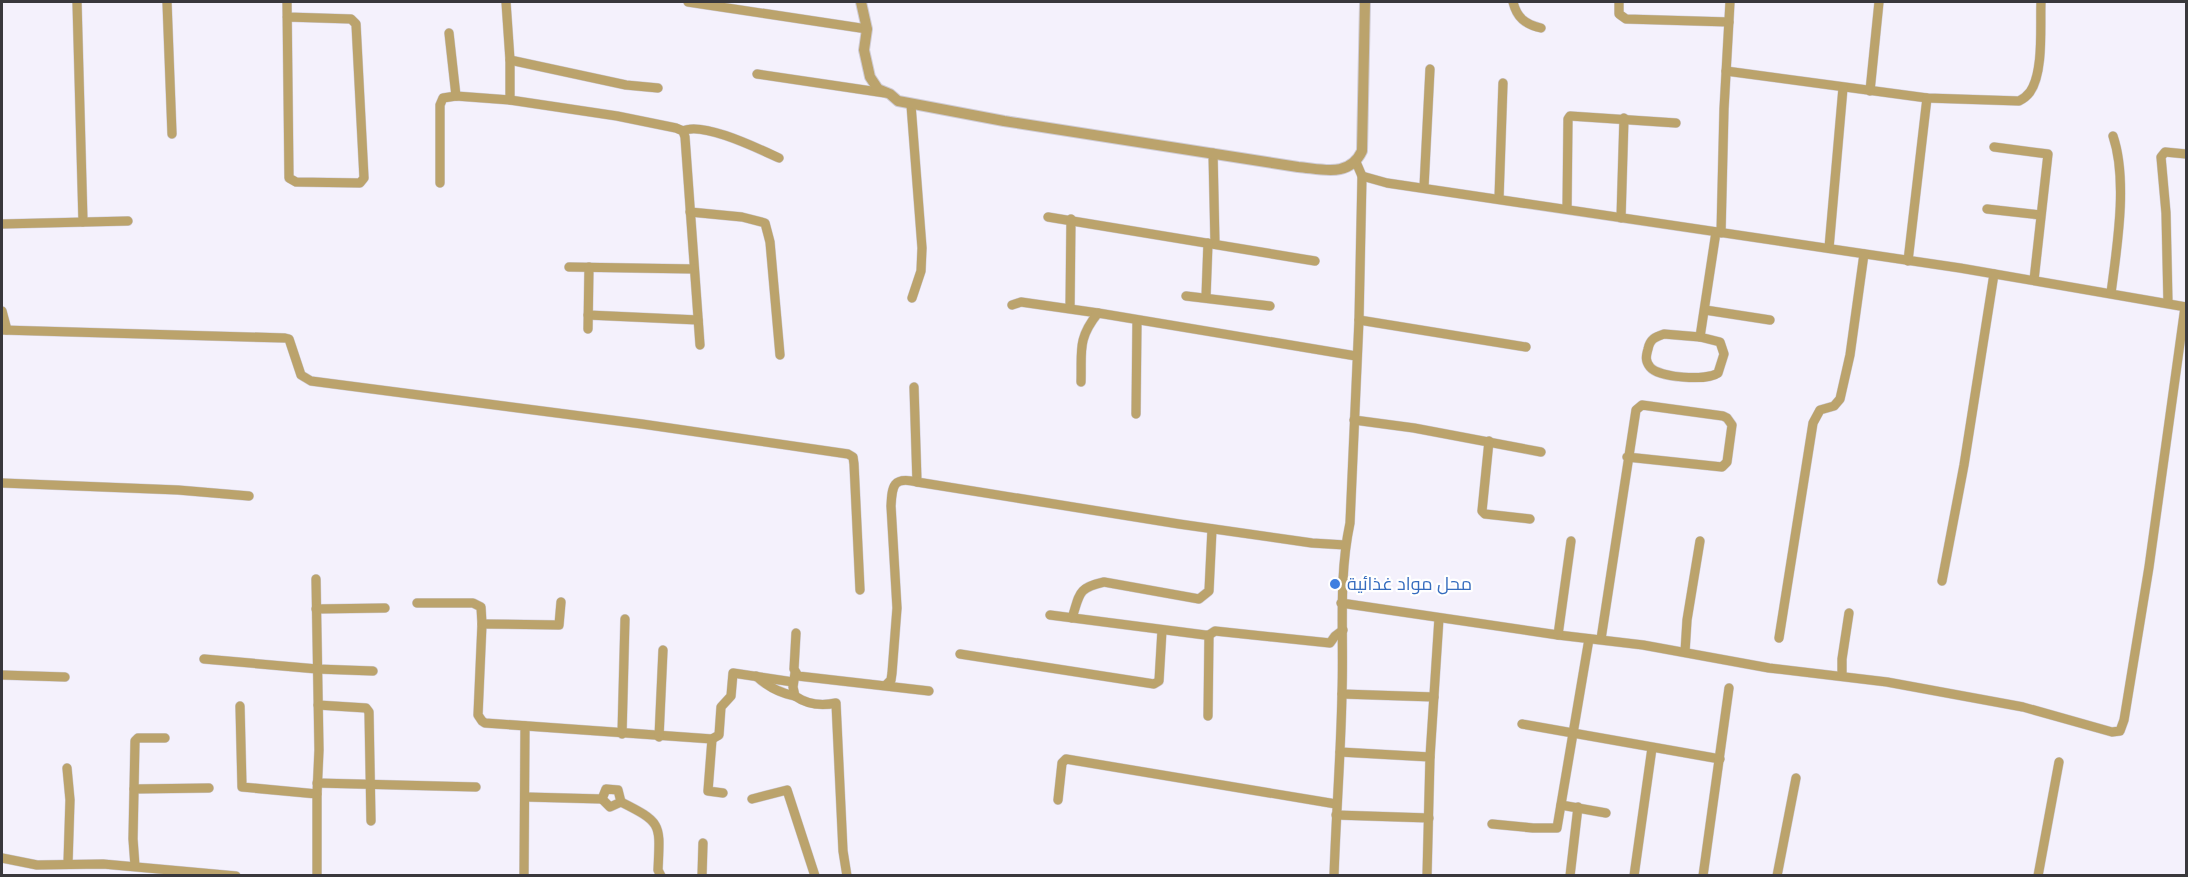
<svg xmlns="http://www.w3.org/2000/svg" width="2188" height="877" font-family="Roboto,Cairo,sans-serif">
  <rect width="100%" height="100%" fill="#f4f1fc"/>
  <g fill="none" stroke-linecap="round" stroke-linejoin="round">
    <g stroke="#cfccd6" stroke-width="10">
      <g id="minor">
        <path d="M77 2 83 222"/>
        <path d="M167 2 172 134"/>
        <path d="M287 2 289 178 296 182 360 183 364 178 356 24 351 19 287 17"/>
        <path d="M688 2 867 29"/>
        <path d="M1513 2C1517 18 1525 24 1541 28"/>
        <path d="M1619 2V14L1626 19 1729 22"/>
        <path d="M449 33 456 96"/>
        <path d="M510 60 626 85 658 88"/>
        <path d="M1726 71 1927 98 2019 101C2023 99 2027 96 2030 92 2044 72 2040 26 2041 2"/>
        <path d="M757 74 885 93"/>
        <path d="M1870 91 1879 2"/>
        <path d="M510 100 617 116 676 128 683 131 685 137 700 345"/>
        <path d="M911 105 922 248 921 271 912 298"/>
        <path d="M683 131C702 121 759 149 779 158"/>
        <path d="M1994 147 2048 154 2034 280"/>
        <path d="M1213 153 1215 244"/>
        <path d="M1362 176 1387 183 1960 268 2186 307"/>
        <path d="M440 183V105L443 98 456 96 510 100V60L506 2"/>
        <path d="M1424 187 1430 69"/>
        <path d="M1499 198 1503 83"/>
        <path d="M1567 209 1568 119 1570 116 1676 123"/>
        <path d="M1987 209 2040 215"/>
        <path d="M690 212 742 217 765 223 770 242 780 355"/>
        <path d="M1048 217 1315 261"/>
        <path d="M1621 218 1624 118"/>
        <path d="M2 224 128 221"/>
        <path d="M1721 233 1724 109 1730 2"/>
        <path d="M1829 248 1843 88"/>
        <path d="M1908 261 1927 98"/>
        <path d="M569 267 694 269"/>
        <path d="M2111 293C2117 247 2128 180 2113 136"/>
        <path d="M1186 296 1270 306"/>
        <path d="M1206 297 1208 243"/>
        <path d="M2168 303 2166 213 2161 157 2165 152 2186 154"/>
        <path d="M1012 305 1021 302 1098 313"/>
        <path d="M1070 308 1071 219"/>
        <path d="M1705 310 1770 320"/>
        <path d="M2 311 7 330"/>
        <path d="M588 315 698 320"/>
        <path d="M1359 320 1526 347"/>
        <path d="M588 329 589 267"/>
        <path d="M2 330 285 338 289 339 301 375 311 381 642 424 848 454 853 457 854 464 860 590"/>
        <path d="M1664 334 1700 337 1720 342 1724 354 1718 373C1707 381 1659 378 1650 367 1645 361 1646 356 1648 349 1650 339 1655 337 1664 334Z"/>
        <path d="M1700 337 1716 232"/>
        <path d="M1081 382C1082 351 1077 339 1098 313L1356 356"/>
        <path d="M914 387 917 482 1179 524 1312 543 1345 545"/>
        <path d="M1136 414 1137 321"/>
        <path d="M1354 420 1414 428 1541 452"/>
        <path d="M1489 441 1482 511 1485 514 1530 519"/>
        <path d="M2 483 178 490 249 496"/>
        <path d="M316 579 319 750 317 794V876"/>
        <path d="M1942 581 1964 465 1994 274"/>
        <path d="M417 603H473L481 607 482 624 478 715 482 721 485 723 712 739 719 735 721 707 731 696 733 673 793 682"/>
        <path d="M1341 603 1558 635 1643 645 1769 668 1887 682 2023 707 2112 732 2120 731 2124 720 2149 567 2185 307"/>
        <path d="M316 609 385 608"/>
        <path d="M1050 615 1205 635H1209L1215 631 1330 643 1335 636 1343 630"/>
        <path d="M1072 618C1080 594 1077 588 1104 582L1199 599 1209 591 1212 529"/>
        <path d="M482 624 559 625 561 602"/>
        <path d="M796 633 794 669 798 676 929 691"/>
        <path d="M1558 635 1571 541"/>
        <path d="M1779 638 1813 423 1820 410 1834 406 1840 399 1850 355 1864 254"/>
        <path d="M1601 639 1636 410 1642 405 1723 416 1727 418 1732 425 1727 462 1722 467 1627 457"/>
        <path d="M1685 652 1687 620 1700 541"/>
        <path d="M960 654 1154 684 1159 681 1162 630"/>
        <path d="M204 659 317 669 373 671"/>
        <path d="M795 673 793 687 795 696C808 705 822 706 836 703L843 851 847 876"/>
        <path d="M2 675 65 677"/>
        <path d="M756 676C768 687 779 693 795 696"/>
        <path d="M1842 676V659L1849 613"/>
        <path d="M886 685 891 680 892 673 897 608 891 506C892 486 893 476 917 482"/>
        <path d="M1342 694 1434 697"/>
        <path d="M318 705 366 708 369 712 371 821"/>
        <path d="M240 706 242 787 317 794"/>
        <path d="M1208 716 1209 635"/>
        <path d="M1522 724 1720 759"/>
        <path d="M622 734 625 619"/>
        <path d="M659 737 663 650"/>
        <path d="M712 739 708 791 723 793"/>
        <path d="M1340 752 1430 757"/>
        <path d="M67 768 70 800 68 863"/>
        <path d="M317 783 476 787"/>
        <path d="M134 789 209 788"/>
        <path d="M606 789 618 790 621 802 610 807 602 799Z"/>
        <path d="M526 797 602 799"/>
        <path d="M752 799 787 790 815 876"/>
        <path d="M1058 800 1062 763 1066 759 1336 804"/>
        <path d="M621 802C663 823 660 824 658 870L661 876"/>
        <path d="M1561 805 1606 813"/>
        <path d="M1336 815 1429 818"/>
        <path d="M1492 824 1533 828H1557L1589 639"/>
        <path d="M2 858 37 865 103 864 236 876"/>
        <path d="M135 866 133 839 135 741 138 738H165"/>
        <path d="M524 876 525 726"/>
        <path d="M702 876 703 843"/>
        <path d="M1334 876C1336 814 1341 753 1342 692 1344 636 1338 579 1350 523L1359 320 1362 176 1356 162"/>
        <path d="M1427 876 1430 757 1439 618"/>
        <path d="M1570 876 1578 807"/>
        <path d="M1634 876 1652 748"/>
        <path d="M1703 876 1729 688"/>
        <path d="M1777 876 1796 778"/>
        <path d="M2038 876 2059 762"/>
      </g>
    </g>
    <g stroke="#cfccd6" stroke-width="12">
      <path id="tertiary" d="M861 2 867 29 864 50 870 77 878 89 890 94 898 101 1004 121 1298 167C1323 169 1349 178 1362 151L1365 2"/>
    </g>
    <use href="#minor" stroke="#bba36c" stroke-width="9"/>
    <use href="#tertiary" stroke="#bba36c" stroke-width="10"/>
  </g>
  <circle fill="#3f7fe0" stroke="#fff" stroke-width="2" cx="1335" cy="584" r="6"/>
  <g text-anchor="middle" stroke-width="4.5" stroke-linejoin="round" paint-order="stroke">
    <g font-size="18" fill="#366cbe" stroke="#fff" text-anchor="start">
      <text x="1347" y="590">محل مواد غذائية</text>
    </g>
  </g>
  <rect width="2188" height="877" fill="none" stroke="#39383c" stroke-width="6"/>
</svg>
